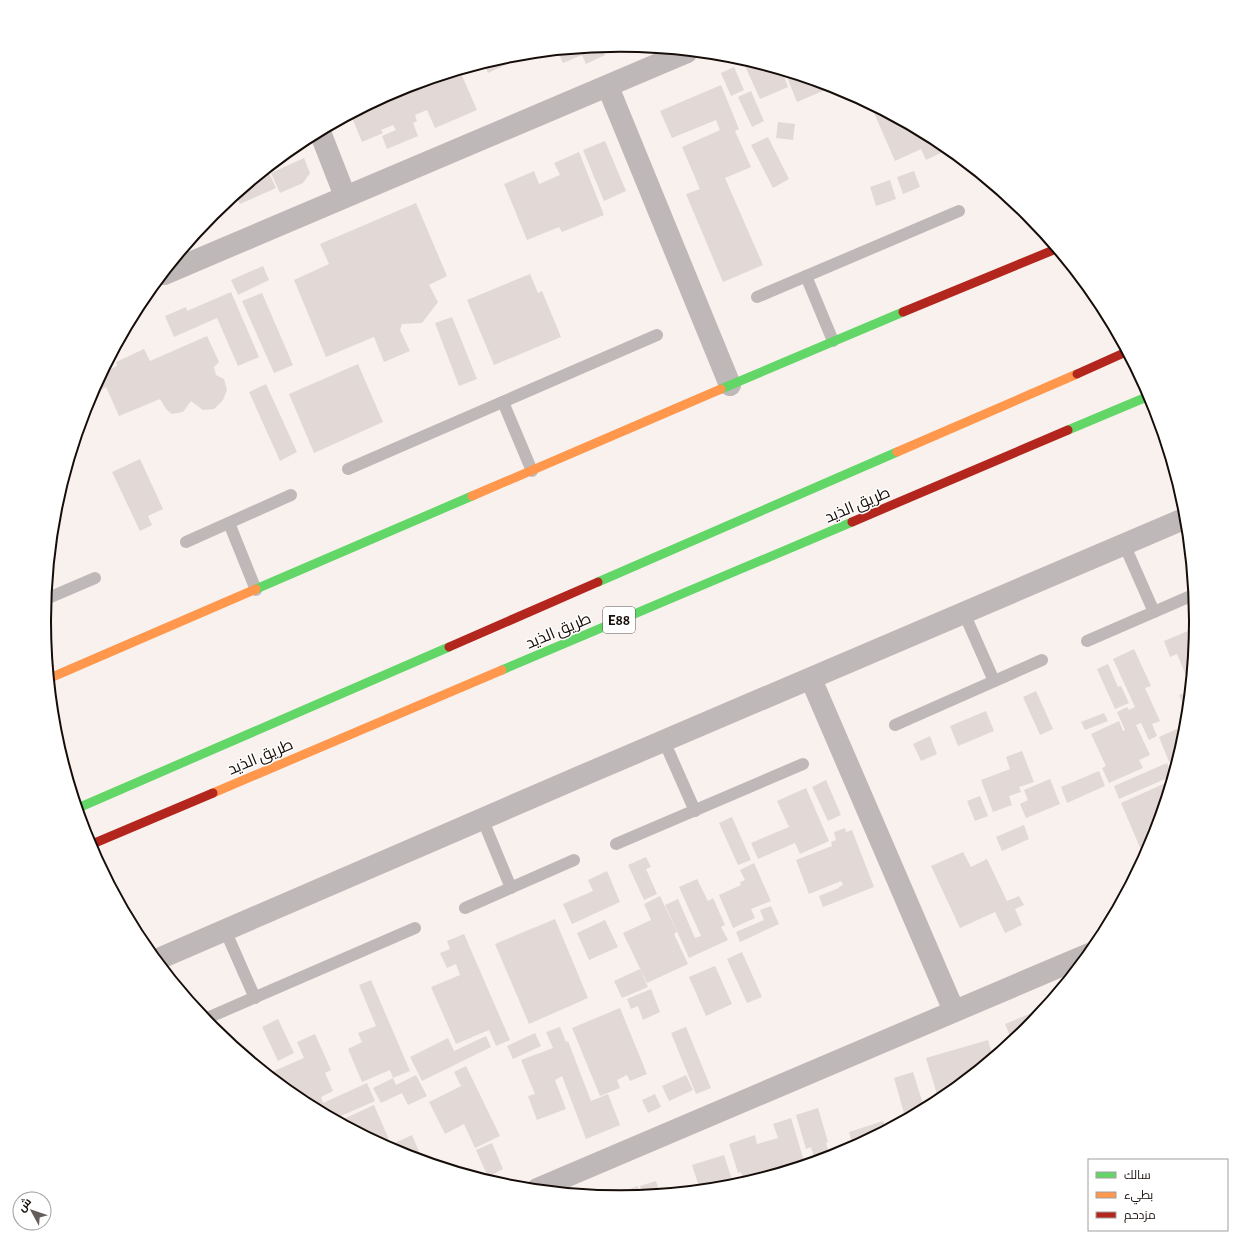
<svg xmlns="http://www.w3.org/2000/svg" width="1240" height="1243" font-family="'Alegreya Sans',Cairo,sans-serif">
  <rect width="100%" height="100%" fill="#f8f1ee"/>
  <g fill="#e2d9d7">
    <path d="M601 47 605 55 586 64 582 55 563 63 558 52Z"/>
    <path d="M529 54 488 73 484 64 508 57Z"/>
    <path d="M752 63 782 71 788 87 760 99 745 66Z"/>
    <path d="M734 67 744 90 731 96 721 73Z"/>
    <path d="M460 71 477 110 435 128 427 110 415 115 417 121 413 123 418 136 387 149 382 136 396 130 393 125 381 130 383 133 362 142 351 115 400 89Z"/>
    <path d="M785 72 787 73 832 87 797 102Z"/>
    <path d="M721 85 739 129 735 131 751 167 725 178 763 265 723 282 686 194 700 189 682 147 720 130 716 120 672 138 660 111Z"/>
    <path d="M751 91 764 121 752 127 738 97Z"/>
    <path d="M871 106 940 143 945 151 926 160 921 149 895 161Z"/>
    <path d="M778 122 795 124 793 140 776 138Z"/>
    <path d="M768 137 789 179 773 188 751 145Z"/>
    <path d="M605 141 626 191 604 201 583 150Z"/>
    <path d="M297 145 299 148 289 152Z"/>
    <path d="M579 152 604 215 562 232 559 227 527 240 504 184 534 171 539 184 560 175 554 163Z"/>
    <path d="M284 156 286 160 273 165Z"/>
    <path d="M304 158 310 173 303 183 280 193 271 173Z"/>
    <path d="M267 169 276 188 240 204 236 195Z"/>
    <path d="M914 171 920 187 903 194 897 177Z"/>
    <path d="M890 180 896 199 876 206 870 187Z"/>
    <path d="M416 203 447 276 429 285 438 302 422 323 402 324 400 330 410 351 384 362 374 337 326 357 294 280 329 264 320 244Z"/>
    <path d="M217 211 219 215 208 220 213 214Z"/>
    <path d="M263 266 269 280 238 295 231 280Z"/>
    <path d="M530 274 538 293 542 291 561 337 494 365 467 300Z"/>
    <path d="M231 292 259 357 238 366 217 318 174 337 165 316 186 307 187 311Z"/>
    <path d="M262 293 293 365 274 373 242 301Z"/>
    <path d="M452 317 477 379 459 386 435 323Z"/>
    <path d="M207 336 219 362 214 367 216 375 224 379 227 390 223 400 214 409 203 410 191 401 183 412 172 414 166 409 160 399 119 416 106 387 101 390 98 383 104 372 117 366 116 362 144 349 150 361Z"/>
    <path d="M358 364 383 422 314 453 289 394Z"/>
    <path d="M266 384 297 452 280 461 249 392Z"/>
    <path d="M140 459 163 509 148 516 152 525 140 531 112 472Z"/>
    <path d="M1195 628 1193 647 1190 685 1177 654 1170 657 1164 641Z"/>
    <path d="M1134 649 1151 686 1145 688 1160 721 1152 724 1157 736 1149 740 1141 723 1136 725 1150 755 1139 760 1143 768 1109 783 1102 768 1106 766 1091 734 1119 721 1123 731 1125 730 1117 712 1127 707 1129 710 1135 707 1113 659Z"/>
    <path d="M1108 664 1118 687 1121 686 1129 703 1115 709 1097 669Z"/>
    <path d="M1036 691 1053 729 1040 735 1023 697Z"/>
    <path d="M1189 691 1187 713 1179 695Z"/>
    <path d="M986 711 994 731 958 746 950 726Z"/>
    <path d="M1104 713 1108 721 1085 730 1081 722Z"/>
    <path d="M1186 725 1177 759 1169 762 1159 737Z"/>
    <path d="M930 736 937 754 921 761 913 744Z"/>
    <path d="M1022 751 1034 782 1019 787 1021 792 1009 796 1012 805 993 812 981 780 1010 769 1006 757Z"/>
    <path d="M1167 763 1172 776 1119 799 1114 786Z"/>
    <path d="M1099 771 1105 786 1067 803 1061 787Z"/>
    <path d="M1050 779 1060 804 1026 818 1020 804 1028 800 1024 790Z"/>
    <path d="M826 780 841 815 828 821 812 787Z"/>
    <path d="M1170 781 1152 842 1144 857 1121 803Z"/>
    <path d="M806 788 829 841 800 854 795 843 758 859 751 843 789 827 777 801Z"/>
    <path d="M980 796 988 816 975 821 967 801Z"/>
    <path d="M732 817 751 860 738 865 719 823Z"/>
    <path d="M1024 825 1029 839 1002 851 996 837Z"/>
    <path d="M845 828 846 832 852 830 874 887 823 907 819 896 839 888V887L843 885 841 881 809 894 796 860 832 846 831 842 836 840 834 832Z"/>
    <path d="M963 852 971 867 987 859 1007 901 1019 896 1024 905 1015 909 1022 925 1005 933 995 912 960 928 931 866Z"/>
    <path d="M646 857 651 867 646 869 657 894 644 900 628 865Z"/>
    <path d="M754 863 771 901 751 909 755 918 733 928 719 895 741 885 740 882 745 880 740 870Z"/>
    <path d="M607 871 620 902 572 924 563 904 593 891 588 880Z"/>
    <path d="M697 879 708 901 713 898 725 925 721 927 728 940 689 958 665 905 678 899 695 938 701 936 679 887Z"/>
    <path d="M660 896 677 932 674 934 688 964 647 983 623 933 651 920 644 904Z"/>
    <path d="M771 906 779 924 740 942 736 932 764 920 760 910Z"/>
    <path d="M555 919 588 998 529 1024 495 944Z"/>
    <path d="M605 920 618 947 589 960 577 933Z"/>
    <path d="M464 934 510 1040 496 1046 489 1030 456 1044 431 987 460 975 456 964 447 968 440 953 450 949 447 941Z"/>
    <path d="M742 952 762 997 747 1003 727 959Z"/>
    <path d="M715 966 732 1004 706 1016 689 977Z"/>
    <path d="M640 969 648 987 622 998 614 981Z"/>
    <path d="M371 980 410 1071 393 1078 390 1070 362 1082 348 1049 362 1042 358 1033 376 1026 359 985Z"/>
    <path d="M651 989 660 1012 643 1020 638 1006 631 1009 627 999Z"/>
    <path d="M620 1008 647 1074 630 1081 627 1075 617 1080 620 1088 600 1096 572 1028Z"/>
    <path d="M1044 1008 1027 1029 1012 1041 1005 1024Z"/>
    <path d="M278 1019 294 1053 278 1061 262 1027Z"/>
    <path d="M560 1027 566 1042 568 1041 591 1101 608 1094 620 1125 586 1139 562 1076 555 1080 566 1109 537 1120 528 1096 535 1094 521 1060 553 1048 546 1032Z"/>
    <path d="M686 1027 711 1088 696 1094 671 1033Z"/>
    <path d="M535 1033 541 1046 513 1059 507 1046Z"/>
    <path d="M315 1034 331 1070 325 1073 333 1091 321 1097 323 1103 367 1083 375 1101 334 1119 300 1100 267 1074 304 1058 297 1042Z"/>
    <path d="M486 1036 491 1047 422 1081 410 1057 448 1038 454 1051Z"/>
    <path d="M988 1040 993 1057 969 1077 964 1078 965 1080 939 1101 926 1058Z"/>
    <path d="M466 1066 500 1136 475 1148 464 1124 445 1134 429 1102 461 1086 454 1072Z"/>
    <path d="M913 1072 924 1107 904 1113 894 1078Z"/>
    <path d="M416 1075 427 1096 408 1105 402 1093 381 1103 373 1088 393 1078 396 1085Z"/>
    <path d="M686 1075 693 1090 669 1101 662 1086Z"/>
    <path d="M655 1094 661 1107 648 1113 642 1100Z"/>
    <path d="M374 1105 394 1151 339 1121Z"/>
    <path d="M818 1108 828 1142 826 1143 830 1157 815 1161 811 1147 806 1149 796 1115Z"/>
    <path d="M907 1116V1118L894 1125 892 1120Z"/>
    <path d="M791 1118 805 1164 744 1183 741 1172 738 1173 729 1144 755 1135 757 1144 778 1138 773 1124Z"/>
    <path d="M883 1121 886 1129 853 1147 849 1132Z"/>
    <path d="M412 1135 423 1161 399 1154 395 1143Z"/>
    <path d="M492 1143 503 1169 488 1177 476 1150Z"/>
    <path d="M724 1155 734 1186 700 1190 692 1165Z"/>
    <path d="M656 1181 660 1194 643 1195 640 1186Z"/>
    <path d="M638 1186 641 1195 620 1197 609 1196Z"/>
  </g>
  <g fill="none" stroke-linecap="round" stroke-linejoin="round">
    <g stroke="#beb9b8" stroke-width="12">
      <path d="M806 276 833 341"/>
      <path d="M757 297 959 211"/>
      <path d="M503 402 532 471"/>
      <path d="M348 469 657 335"/>
      <path d="M229 523 256 590"/>
      <path d="M186 542 291 495"/>
      <path d="M1124 544 1154 612"/>
      <path d="M46 599 95 578"/>
      <path d="M964 613 994 681"/>
      <path d="M1087 641 1193 595"/>
      <path d="M895 725 1042 660"/>
      <path d="M664 741 695 811"/>
      <path d="M482 818 511 888"/>
      <path d="M616 844 803 764"/>
      <path d="M465 908 574 860"/>
      <path d="M225 930 255 998"/>
      <path d="M205 1019 415 928"/>
    </g>
    <g stroke="#beb9b8" stroke-width="22">
      <path d="M608 87 730 385"/>
      <path d="M320 132 345 196"/>
      <path d="M164 274 687 52"/>
      <path d="M811 679 954 1011"/>
      <path d="M156 960C498 810 843 665 1186 518"/>
      <path d="M537 1189 1089 954"/>
    </g>
    <g stroke="#63d668" stroke-width="9">
      <path d="M721 389 903 312"/>
      <path d="M1068 430 1149 396"/>
      <path d="M598 582 897 452"/>
      <path d="M256 589 472 496"/>
      <path d="M502 670 852 522"/>
      <path d="M78 808 449 647"/>
    </g>
    <g stroke="#ff974d" stroke-width="9">
      <path d="M897 452 1077 374"/>
      <path d="M472 496 721 389"/>
      <path d="M50 678 256 589"/>
      <path d="M213 793 502 670"/>
    </g>
    <g stroke="#b3261e" stroke-width="9">
      <path d="M903 312 1056 249"/>
      <path d="M1077 374 1126 352"/>
      <path d="M852 522 1068 430"/>
      <path d="M449 647 598 582"/>
      <path d="M90 845 213 793"/>
    </g>
  </g>
  <g text-anchor="middle" stroke-width="3" stroke-linejoin="round" paint-order="stroke">
    <rect fill="#fff" stroke="#5c5653" stroke-width="1" x="603" y="607" width="32" height="26" rx="3"/>
    <g font-size="15" font-weight="bold" fill="#160d09">
      <text x="619" y="625">E88</text>
    </g>
    <g font-size="16" fill="#160d09" stroke="#fff">
      <text transform="translate(857 504) rotate(-23)" y="6">طريق الذيد</text>
      <text transform="translate(558 630) rotate(-23)" y="6">طريق الذيد</text>
      <text transform="translate(260 756) rotate(-23)" y="6">طريق الذيد</text>
    </g>
  </g>
  <path d="M0 0H1240V1243H0ZM51 621a569 569 0 1 1 1138 0a569 569 0 1 1-1138 0Z" fill="#fff" fill-rule="evenodd"/>
  <path fill="none" stroke="#160d09" stroke-width="2" d="M51 621a569 569 0 1 1 1138 0a569 569 0 1 1-1138 0Z"/>
  <rect x="1088" y="1159" width="140" height="72" fill="#ffffff" stroke="#a29e9d"/>
  <rect x="1096" y="1172" width="20" height="6" fill="#63d668" stroke="#a29e9d"/>
  <text x="1124" y="1179" font-size="12" fill="#160d09">سالك</text>
  <rect x="1096" y="1192" width="20" height="6" fill="#ff974d" stroke="#a29e9d"/>
  <text x="1124" y="1199" font-size="12" fill="#160d09">بطيء</text>
  <rect x="1096" y="1212" width="20" height="6" fill="#b3261e" stroke="#a29e9d"/>
  <text x="1124" y="1219" font-size="12" fill="#160d09">مزدحم</text>
  <g transform="translate(32 1211) rotate(310)"><circle r="19" fill="#ffffff" stroke="#a29e9d"/>
  <path d="M0-3L7 15L0 10L-7 15Z" fill="#655d59"/>
  <text y="-6" font-size="11" font-weight="bold" text-anchor="middle" fill="#160d09">ش</text>
  </g>
</svg>
